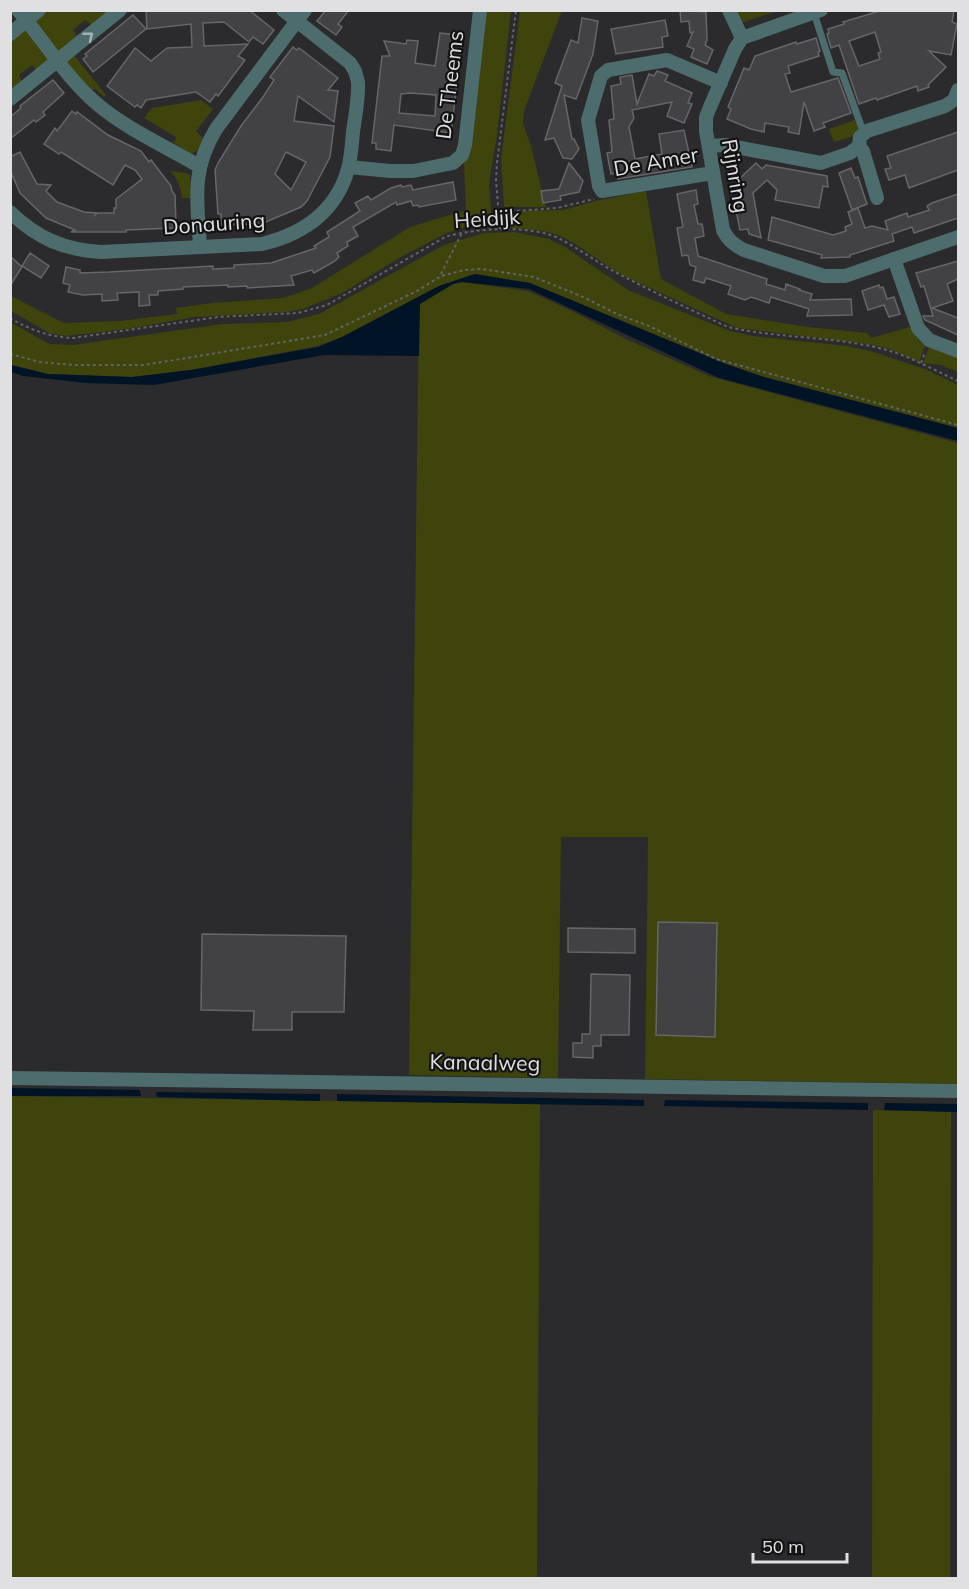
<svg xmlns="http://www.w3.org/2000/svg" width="969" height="1589" font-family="Mulish,sans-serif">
  <rect width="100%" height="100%" fill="#2b2b2d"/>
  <g fill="#3f430c">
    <path d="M60 10 105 11 108 15 94 27 85 20 73 30 79 39 58 53 33 20 45 11Z"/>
    <path d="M483 11H511L497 136 489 183 492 222 465 227 447 233 399 258 344 292 303 309 287 312 195 317 127 329 66 336 49 333 11 311V296L64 323 120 321 177 314 176 308 211 303 283 298 312 288 410 227 466 210 464 164 467 156Z"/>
    <path d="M520 11H562L524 111 523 123 531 146 546 207H504L501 159Z"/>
    <path d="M735 11H777L741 23Z"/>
    <path d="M24 28 52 59 38 71 32 65 19 75 23 84 11 94V37Z"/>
    <path d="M73 54 106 95 104 97 95 89H89L67 64 68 58Z"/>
    <path d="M201 100 213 109 196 131 203 138 198 150 193 153H186L187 151 174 143 176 137 144 118 152 108Z"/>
    <path d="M855 120 859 130 857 135 834 142 829 129Z"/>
    <path d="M170 171 185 173 190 175 191 198H182C181 187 177 178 170 171Z"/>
    <path d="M646 191 661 279 726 314 808 327 867 333 871 338 910 327 919 341 925 346 919 362 890 349 868 344 737 328 624 276C601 264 581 244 557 235 541 229 523 229 506 227L503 222 504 216 526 211 564 210 595 201Z"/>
    <path d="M514 232 549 239 565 247 628 290 730 331 753 336 847 346 874 352 927 370 958 385V428L764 377 726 364 530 283 475 274 439 286 342 337 318 346 191 370 132 377 48 374 11 365 10 322 49 344 73 345 222 324 287 322 319 314 444 245 484 233Z"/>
    <path d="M462 282 528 291 572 311 624 338 709 376 958 443V1084L645 1079 648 837H561L558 1078 409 1075 419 304 453 284Z"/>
    <path d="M930 345 958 355V372L941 365 923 363Z"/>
    <path d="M11 1096 540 1104 537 1578H11Z"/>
    <path d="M873 1110 951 1112 950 1578H872Z"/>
  </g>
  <g fill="#001426">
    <path d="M475 274 530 283 726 364 764 377 958 428V441L719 378 529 289 462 282 453 284 420 304 419 356 324 355 154 385 86 383 23 376 11 372V365L48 374 132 377 191 370 318 347 342 337 439 286Z"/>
    <path d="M11 1088 140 1090 141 1096H11Z"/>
    <path d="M156 1092 320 1094V1101L157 1097Z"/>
    <path d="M337 1094 644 1100V1106L337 1101Z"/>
    <path d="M665 1100 868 1103V1110L664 1106Z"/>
    <path d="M885 1103 958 1104V1112L884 1110Z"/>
  </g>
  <g fill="#424245" stroke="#666669" stroke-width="1.5" fill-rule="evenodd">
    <path d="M146 10H249L274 30 263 44 253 37 249 42 224 22 203 23 204 46 248 44 238 56 245 60 218 96 216 94 210 102 196 92 146 100 141 108 137 105 135 107 107 86 135 48 151 61 167 48 192 47 191 24 147 29Z"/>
    <path d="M326 10H349L338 24 342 27 336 35 317 21Z"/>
    <path d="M680 10 706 12 707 40 705 45 713 50 707 64 691 57 694 49 687 46 693 32 690 33 689 21 681 22Z"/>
    <path d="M883 10H954L952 22 957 24 951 55 929 51 946 67 928 85 929 87 918 91 917 86 877 100 876 98 859 104 839 45 831 48 827 34 829 33 828 29 844 24 843 22ZM875 32 881 52 878 53 880 59 859 66 849 41Z"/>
    <path d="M133 15 146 29 93 72 83 59 87 56 85 54Z"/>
    <path d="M582 18 598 21 593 54 576 99 564 95 572 139H574L579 149 572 159 563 158 554 138 545 140 562 86 555 83 571 40 578 43Z"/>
    <path d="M665 20 668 36 662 37 663 47 616 54 611 29Z"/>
    <path d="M440 33 458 35 457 41H462L451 133 394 125 391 151 376 149V143H372L382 56H390L384 41 406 44 407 40 418 41 415 63 435 66ZM410 93 436 95 435 116 399 113 401 94Z"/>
    <path d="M816 38 820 51 818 52 819 56 788 66 790 73 785 74 791 92 838 78 851 113 823 123 825 127 814 131 804 102 799 134 788 132 789 127 765 123 764 132 751 129 727 119 731 109 728 107 744 68 749 70 755 56 796 42 797 44Z"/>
    <path d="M293 47 297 50 299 48 338 78 328 90 338 91 334 122 298 96 294 121 334 126 330 157 307 201 301 207 261 224 221 225V214H218L215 170 218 163 241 126 263 97 274 80 270 77ZM286 152 306 162 291 190 275 174Z"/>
    <path d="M657 71 668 75 665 81 692 93 688 103 692 104 684 123 667 116 672 102 632 110 634 118 629 127 635 159 662 154 659 134 684 130 692 167 618 179 617 173 611 174 607 153 612 152 609 120 614 119 611 86 621 84 620 77 632 75 637 104 649 74 654 76Z"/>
    <path d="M53 80 64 93 43 112 45 115 36 122 34 120 10 139V117L21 108 20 106Z"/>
    <path d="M72 111 76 114 77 112 108 135 141 151 149 162 151 160 171 186 172 191 175 195 176 224H173L174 228 126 230V232H71L75 230 46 218 20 193 10 170V157L20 152 37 184 51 185 46 191 57 202 84 212 96 213 95 215 98 213H114V208H116V199L142 179 135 170 125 165 113 185 61 152 59 154 44 144 55 128 57 131Z"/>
    <path d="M958 132V170L909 188 905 175 889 180 885 169 891 168 887 156Z"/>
    <path d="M569 163 583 181 579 192 560 196 561 200 543 203 541 191 559 189Z"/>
    <path d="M756 163 762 169 766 165 827 176 828 187 823 186 819 208 775 200 777 190 767 180 753 193 761 238 749 234 748 229 740 230 735 206 742 205 739 189 743 185 738 180Z"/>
    <path d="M851 168 855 178 858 177 867 204 852 210 839 173Z"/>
    <path d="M453 182 456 200 419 207 418 205 413 206 411 201 397 205 396 202 353 227 358 236 347 242 348 246 337 253 339 257 335 261 314 273 312 270 291 276 294 285 247 288V286L228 287V285L183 287V289L158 291V295H149L150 305 139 306V292L117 293 118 300 102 301V294L83 295 68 292 70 285 63 283 66 267 80 270V273L109 272 213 266V269L234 268V265L271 263 316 248 314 246 329 237 327 232 360 211 355 203 368 196 371 200 391 188 401 185 402 187 411 185 413 190Z"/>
    <path d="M696 190 698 204 694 205 698 224H702L704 236 695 238 698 256 767 279 766 284 785 290 786 284 800 289 799 290 812 294 810 300 851 299 852 315 807 316 809 309 771 297 769 303 751 297 745 300 728 294 731 286 706 278 704 283 693 280 696 267 690 265 688 255 682 256 677 228 683 227 677 194Z"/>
    <path d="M958 194V218L914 233 912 227 892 234 894 241 850 255V257L821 258 822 255 768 240 772 217 833 235 846 231 845 227 852 224 848 212 858 208 865 228 872 226 888 230 885 221 907 213 908 217 929 210 927 206 932 203Z"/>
    <path d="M30 253 49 266 41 278 22 266Z"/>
    <path d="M10 256 22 267 10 286Z"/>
    <path d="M958 261V279L947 284 953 301 932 308 958 318V335L925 320 923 316H933L924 286 921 287 916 273Z"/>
    <path d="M879 285 880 288 883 287 887 299 894 297 900 314 889 317 884 305 868 310 862 291Z"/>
    <path d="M658 922 717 923 715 1037 656 1035Z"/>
    <path d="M568 928 635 929V953L568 952Z"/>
    <path d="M202 934 346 936 344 1012H292V1030H253L254 1011 201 1010Z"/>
    <path d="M591 974 630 975 629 1035H601V1046H593V1058L573 1057V1043H582V1034H590Z"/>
  </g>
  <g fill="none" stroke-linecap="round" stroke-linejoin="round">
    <g stroke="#636365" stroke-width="2" stroke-dasharray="3 3" stroke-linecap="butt">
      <path d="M499 214 516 211 557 208 594 199"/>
      <path d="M500 229 496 180 497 163 516 10"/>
      <path d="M441 274 463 231"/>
      <path d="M10 318C30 330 50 337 73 338L218 317 298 313 327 305 445 237C475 228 534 224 562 240 581 250 598 263 617 273 653 292 691 310 728 327 780 339 840 336 890 351 913 358 936 371 958 381"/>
      <path d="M10 354 40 362 76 365H144L325 335 417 291 441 276 464 270 482 269 534 277 583 297 617 314 649 326 716 359 958 425"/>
      <path d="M921 363 925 352"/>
    </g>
    <path stroke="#4d6c6d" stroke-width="7" d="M814 13 833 72 842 73 864 134"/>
    <g stroke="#4d6c6d" stroke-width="14">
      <path d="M18 10C44 41 66 77 96 103 126 129 165 146 199 166"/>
      <path d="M729 10 742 38"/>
      <path d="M821 10 742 38 735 49 710 107 706 117V131L723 230C728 240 734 245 744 250L824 276H845L958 237"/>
      <path d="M10 34 39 10"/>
      <path d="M10 99 120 10"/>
      <path d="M709 146 725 145 821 163 850 153 859 146"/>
      <path d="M349 167 390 171H413L453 163 462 155 465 145 480 10"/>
      <path d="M713 173 602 191 599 186 588 120 601 76 608 70 667 60 721 83"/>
      <path d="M877 198 863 151 859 146 860 137 867 131 945 106 954 100 958 90"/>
      <path d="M10 212C37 238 64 250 101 252L262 244C303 234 336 212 348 169 351 158 352 144 353 132 355 116 359 98 358 82L355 71 350 63 283 10"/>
      <path d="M200 246C197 200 191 170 216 129L305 10"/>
      <path d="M894 259 918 328 929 340 958 351"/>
      <path d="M10 1078 958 1091"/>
    </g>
  </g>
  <defs><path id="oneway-chevron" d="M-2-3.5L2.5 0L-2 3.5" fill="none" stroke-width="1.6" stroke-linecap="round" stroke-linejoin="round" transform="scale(1.5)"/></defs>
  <use stroke="#a5b2b3" href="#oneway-chevron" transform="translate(89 36) rotate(-39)"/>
  <g text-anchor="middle" stroke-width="4.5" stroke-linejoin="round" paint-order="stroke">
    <g font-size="21" fill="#e0e0e2" stroke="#131314">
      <text transform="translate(450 85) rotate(-83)" y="7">De Theems</text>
      <text transform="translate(656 162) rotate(-10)" y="7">De Amer</text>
      <text transform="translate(735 176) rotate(80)" y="7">Rijnring</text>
      <text transform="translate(487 219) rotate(-4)" y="7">Heidijk</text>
      <text transform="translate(214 224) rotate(-4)" y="7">Donauring</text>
      <text transform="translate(485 1063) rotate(1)" y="7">Kanaalweg</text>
    </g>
  </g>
  <rect width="969" height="1589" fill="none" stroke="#e0e0e2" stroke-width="24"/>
  <path d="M753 1553v9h94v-9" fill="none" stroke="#e0e0e2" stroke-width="3"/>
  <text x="762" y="1553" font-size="18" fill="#e0e0e2" stroke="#131314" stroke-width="4.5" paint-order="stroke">50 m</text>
</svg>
